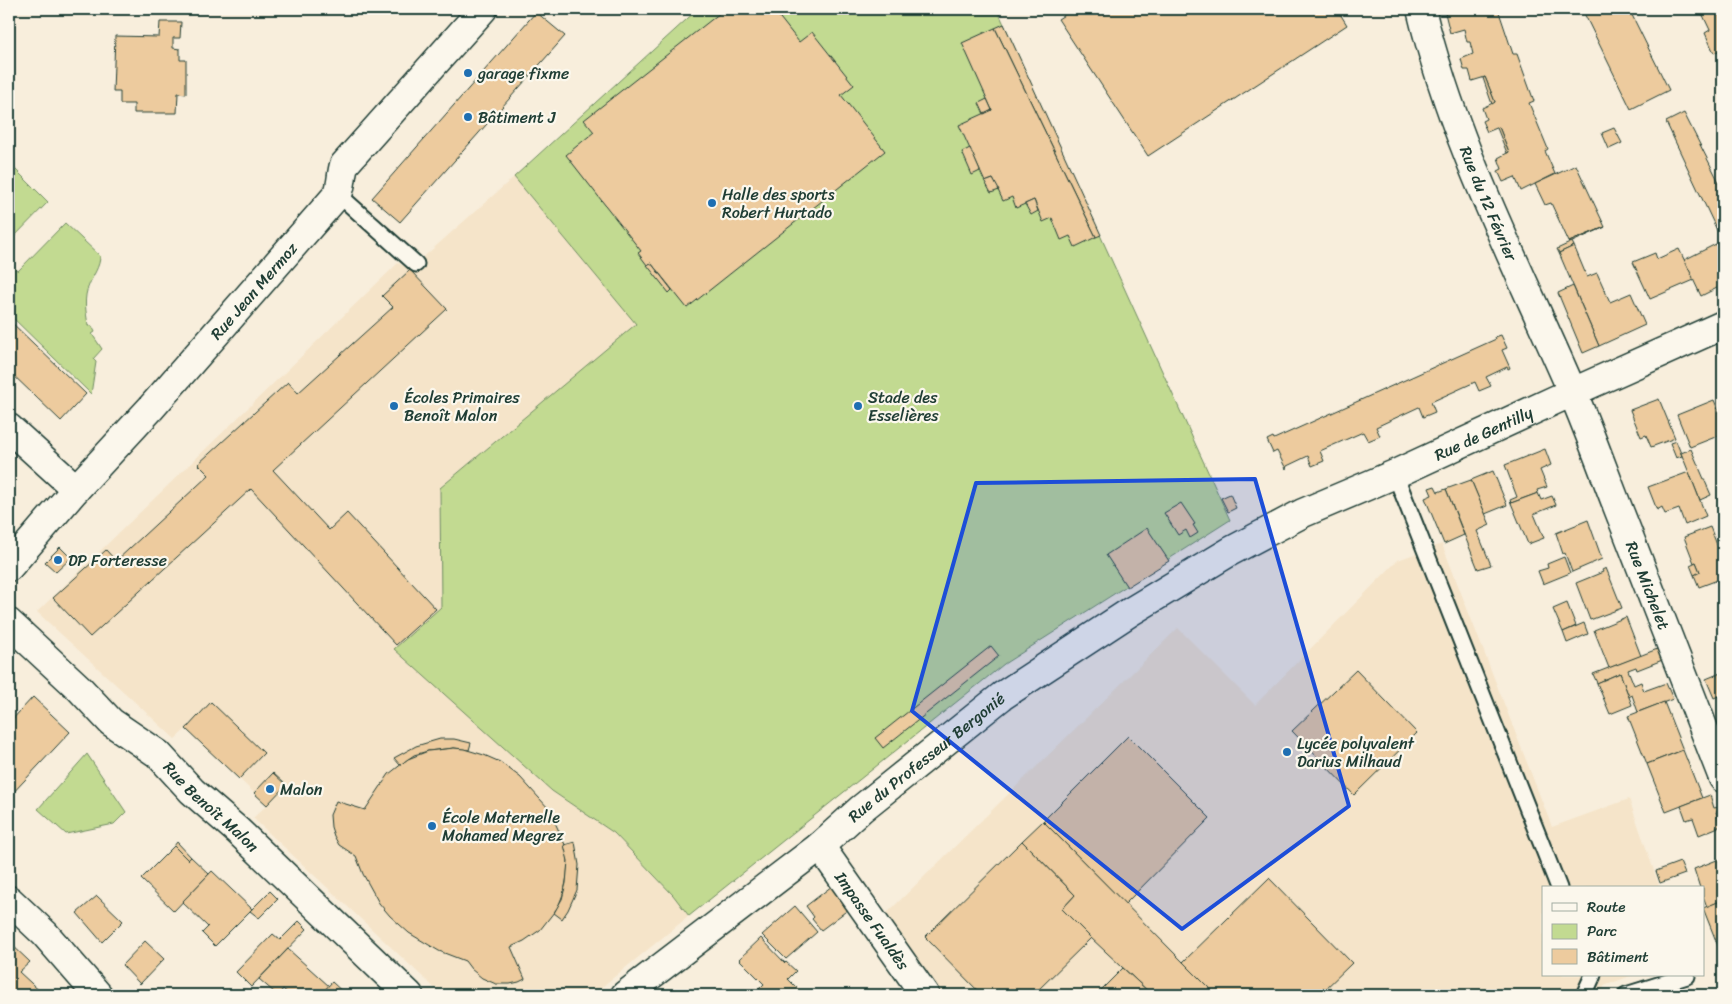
<svg xmlns="http://www.w3.org/2000/svg" width="1732" height="1004" font-family="Sriracha,sans-serif">
  <rect width="100%" height="100%" fill="#f8eedc"/>
  <filter id="ink" filterUnits="userSpaceOnUse"><feTurbulence type="fractalNoise" baseFrequency=".02" numOctaves="2"/><feDisplacementMap in="SourceGraphic" scale="10" xChannelSelector="R" yChannelSelector="G"/><feConvolveMatrix kernelMatrix="1 2 1 2 8 2 1 2 1" color-interpolation-filters="sRGB"/></filter>
  <g filter="url(#ink)">
    <g fill="#f5e4c9">
      <path d="M514 177 637 324 440 488 441 607 552 791 614 833 673 895 689 916 592 995H442L253 818 267 805 186 729 175 739 37 612 398 263 410 269Z"/>
      <path d="M1442 544 1552 827 1629 799 1660 888H1543V975H1633L1604 986 1602 995H939L883 917 1178 628 1255 705 1398 560Z"/>
    </g>
    <g fill="#c2da91" stroke="#708c62">
      <path d="M698 9H997L1230 520 1004 664 689 916 673 895 614 833 552 791 394 649 441 607 440 488 636 324 514 177Z"/>
      <path d="M12 166 48 202 9 242V170Z"/>
      <path d="M65 223 100 256C100 267 93 275 89 285 83 298 86 312 88 325L92 326 95 332 92 334 102 349 93 359 96 362 91 394 9 314V263L18 271Z"/>
      <path d="M87 754 126 812 114 824 66 834 38 809Z"/>
    </g>
    <g fill="#edcb9e" stroke="#1f3d34">
      <path d="M725 9H773L799 42 812 32 854 85 841 95 885 151 687 308 651 263 647 265 638 253 641 251 566 155 594 132 584 120Z"/>
      <path d="M1074 9H1337L1347 25 1148 156 1058 19Z"/>
      <path d="M1444 9H1498L1513 54H1517L1534 101 1529 103 1548 149 1545 151 1555 174 1521 191 1515 177 1503 182 1498 171 1502 169 1498 158 1509 152 1499 127 1487 132 1482 121 1486 119 1482 108 1495 102 1485 77 1472 81 1469 70H1464L1461 59 1473 54 1470 42H1467L1464 29 1450 33Z"/>
      <path d="M1582 9H1629L1669 90 1631 109Z"/>
      <path d="M1700 9H1718L1723 21V49L1714 53 1705 33 1710 30Z"/>
      <path d="M536 12 565 36 400 222 372 198Z"/>
      <path d="M160 22H181L180 38H173V48L180 49V60H186V94L178 93 177 113H134V104H120V92H113L115 36 159 37Z"/>
      <path d="M1004 24 1101 235 1096 237 995 28Z"/>
      <path d="M995 28 1096 237 1075 247 1070 236 1061 240 1052 218 1043 222 1034 200 1016 208 1012 197 1003 201 993 179 985 182 959 125 992 110 962 43Z"/>
      <path d="M1485 77 1495 102 1492 104 1483 78Z"/>
      <path d="M987 99 992 110 984 114 979 103Z"/>
      <path d="M1684 113 1723 190V243L1666 122Z"/>
      <path d="M1499 127 1509 152 1507 153 1497 128Z"/>
      <path d="M1614 128 1622 143 1609 149 1602 133Z"/>
      <path d="M970 148 980 171 972 175 962 152Z"/>
      <path d="M1576 165 1605 227 1569 242 1551 203 1545 205 1535 184Z"/>
      <path d="M993 179 999 190 991 193 985 182Z"/>
      <path d="M1034 200 1038 211 1031 215 1025 204Z"/>
      <path d="M1605 227 1570 243 1569 242Z"/>
      <path d="M1722 241 1723 285 1701 296 1684 260Z"/>
      <path d="M1572 242 1574 246 1559 253 1557 249Z"/>
      <path d="M1574 246 1587 277 1597 273 1610 302 1631 293 1645 325 1599 346 1559 253Z"/>
      <path d="M1679 249 1694 280 1650 299 1633 262 1655 253 1657 259Z"/>
      <path d="M651 263 672 290 669 293 647 265Z"/>
      <path d="M410 270 447 309 273 470 329 530 347 513 436 609 396 645 251 489 90 637 53 598 106 550 116 561 209 475 198 464 288 382 298 393 393 307 382 296Z"/>
      <path d="M1573 286 1599 346 1583 353 1558 293Z"/>
      <path d="M9 320 86 394 61 421 9 371Z"/>
      <path d="M1501 335 1507 348 1502 350 1510 368 1508 369 1507 367 1486 377 1491 386 1479 391 1475 382 1431 402 1435 412 1423 417 1419 407 1376 427 1380 436 1368 441 1363 432 1320 451 1324 461 1312 466 1308 456 1287 466 1286 469 1277 451 1273 453 1267 440 1273 437 1274 439 1496 339 1495 337Z"/>
      <path d="M1659 399 1675 438 1651 447 1646 435 1641 437 1630 410Z"/>
      <path d="M1714 400 1723 422V434L1690 447 1677 415Z"/>
      <path d="M1676 441 1682 456 1676 458 1670 443Z"/>
      <path d="M1545 449 1551 465 1540 470 1547 487 1537 490 1538 493 1511 503 1510 500 1517 497 1505 465Z"/>
      <path d="M1691 449 1711 495 1700 500 1681 453Z"/>
      <path d="M1493 471 1507 505 1485 514 1471 480Z"/>
      <path d="M1689 472 1706 516 1685 525 1679 509 1665 514 1662 507 1657 510 1648 487Z"/>
      <path d="M1471 480 1490 525 1477 531 1491 565 1478 569 1446 489Z"/>
      <path d="M1435 486 1438 492 1446 489 1464 535 1444 544 1425 498 1432 495 1429 488Z"/>
      <path d="M1538 493 1541 500 1552 496 1556 505 1534 514 1544 538 1528 544 1511 503Z"/>
      <path d="M1230 494 1236 508 1228 512 1221 498Z"/>
      <path d="M1181 503 1195 524 1193 525 1198 533 1190 538 1186 530 1178 535 1164 513Z"/>
      <path d="M1588 520 1602 559 1572 572 1565 553 1563 554 1556 533Z"/>
      <path d="M1710 527 1723 560V578L1699 587 1694 575 1700 572 1696 562 1694 563 1684 537Z"/>
      <path d="M1147 528 1169 561 1127 587 1106 555Z"/>
      <path d="M60 547 71 558 56 572 45 562Z"/>
      <path d="M1564 557 1570 573 1543 584 1538 571 1548 568 1547 564Z"/>
      <path d="M1696 562 1700 572 1694 575 1690 565Z"/>
      <path d="M1606 568 1622 608 1590 620 1576 583 1603 572 1602 570Z"/>
      <path d="M1567 603 1576 626 1563 632 1553 609Z"/>
      <path d="M1626 617 1641 656 1609 668 1594 630Z"/>
      <path d="M1584 623 1588 634 1567 643 1563 632Z"/>
      <path d="M991 646 999 656 883 748 875 738Z"/>
      <path d="M1660 648 1665 659 1637 670 1636 667 1628 670 1634 685 1641 682 1644 691 1666 683 1673 699 1638 712 1632 695 1629 697 1620 673 1597 683 1593 674Z"/>
      <path d="M1356 670 1417 733 1354 795 1292 731Z"/>
      <path d="M1723 672V694L1714 698 1706 679Z"/>
      <path d="M1620 673 1632 705 1610 714 1597 683Z"/>
      <path d="M33 697 70 732 9 797V723Z"/>
      <path d="M211 702 264 753 239 779 186 729Z"/>
      <path d="M1664 702 1683 750 1647 764 1628 716Z"/>
      <path d="M1128 736 1210 818 1125 904 1043 821Z"/>
      <path d="M440 739H454L471 743 469 750 454 748 428 751 414 755 400 765 394 758 416 746Z"/>
      <path d="M454 748 464 749 484 755 500 762 520 777 549 809 566 847 568 861 567 876 564 892 558 907 540 930 524 941 511 947 525 979 519 982 510 984H496L482 978 471 969 465 961 439 951 409 933 390 916 379 903 363 874 356 856 339 845 334 836 331 827 330 815 336 801 365 810 389 774 408 759 428 751Z"/>
      <path d="M1683 750 1702 798 1666 812 1647 764Z"/>
      <path d="M273 773 286 785 267 805 254 793Z"/>
      <path d="M1710 795 1714 808 1719 807 1721 811 1716 812 1721 826 1699 835 1693 818 1686 820 1681 806Z"/>
      <path d="M1043 821 1183 962 1216 995H1152L1091 938 1062 909 1075 895 1022 841Z"/>
      <path d="M1022 841 1075 895 1062 909 1091 938 1033 995H982L925 937Z"/>
      <path d="M177 842 191 857 188 860 174 846Z"/>
      <path d="M575 842 579 865 577 890 568 910 562 919 554 913 562 899 566 883 568 861 564 845Z"/>
      <path d="M174 846 188 860 191 857 209 874 174 911 141 879Z"/>
      <path d="M1722 858 1723 862V900L1707 907 1703 896V888H1700L1694 869Z"/>
      <path d="M1680 862 1685 874 1660 883 1656 871Z"/>
      <path d="M212 871 252 909 215 946 202 933 208 927 182 902Z"/>
      <path d="M1269 878 1352 963 1319 995H1216L1183 962Z"/>
      <path d="M832 886 849 909 821 930 812 919 814 917 806 906Z"/>
      <path d="M270 891 278 899 259 918 250 911Z"/>
      <path d="M97 896 123 921 102 942 77 913Z"/>
      <path d="M1723 900V956H1722L1703 908Z"/>
      <path d="M795 906 817 932 786 959 762 935Z"/>
      <path d="M299 921 307 929 251 987 236 972 273 934 280 940Z"/>
      <path d="M761 938 785 963 786 962 796 971 788 979 802 993 800 995H763L758 990 764 984 739 959Z"/>
      <path d="M145 941 164 959 140 984 122 965Z"/>
      <path d="M9 942 30 962 19 972 44 995H9Z"/>
      <path d="M288 949 329 986 320 995H290L283 989 278 995H273L275 993 259 979Z"/>
      <path d="M1123 968 1152 995H1096Z"/>
      <path d="M332 982 346 995H320Z"/>
    </g>
    <g fill="none" stroke-linecap="round" stroke-linejoin="round">
      <g stroke="#1f3d34" stroke-width="19">
        <g id="lane">
          <path d="M338 194 416 264"/>
          <path d="M1395 474 1559 888"/>
          <path d="M1584 995 1593 975"/>
          <path d="M1626 995 1687 976"/>
        </g>
      </g>
      <g stroke="#1f3d34" stroke-width="31">
        <g id="street">
          <path id="s1" d="M1421 9C1453 143 1517 264 1572 391 1591 435 1607 481 1625 526 1658 610 1691 694 1723 778"/>
          <path d="M9 428 76 489"/>
          <path id="s2" d="M9 567 76 489 151 408 338 194C342 184 341 175 344 165L483 9"/>
          <path id="s3" d="M9 623 79 688 111 722 158 754 192 791 238 831 409 995"/>
          <path id="s4" d="M820 846 925 995"/>
          <path d="M9 900 45 934 98 995"/>
          <path id="s5" d="M625 995 820 846 861 809 1002 696 1130 612 1231 551 1303 513 1395 474 1555 400 1723 325"/>
        </g>
      </g>
      <use href="#lane" stroke="#fbf7ec" stroke-width="15"/>
      <use href="#street" stroke="#fbf7ec" stroke-width="28"/>
    </g>
  </g>
  <path fill="#1d4ed8" fill-opacity="0.2" stroke="#1d4ed8" stroke-width="4" stroke-linejoin="round" d="M1255 479 1349 806 1182 929 912 711 976 483Z"/>
  <g fill="#1f6fb2" stroke="#fbf7ec" stroke-width="2">
    <circle cx="468" cy="73" r="5"/>
    <circle cx="468" cy="117" r="5"/>
    <circle cx="712" cy="203" r="5"/>
    <circle cx="394" cy="406" r="5"/>
    <circle cx="858" cy="406" r="5"/>
    <circle cx="58" cy="560" r="5"/>
    <circle cx="1287" cy="752" r="5"/>
    <circle cx="270" cy="789" r="5"/>
    <circle cx="432" cy="826" r="5"/>
  </g>
  <g text-anchor="middle" stroke-width="4.5" stroke-linejoin="round" paint-order="stroke">
    <g font-size="16" fill="#1f3d34" stroke="#fbf7ec" text-anchor="start">
      <text x="478" y="79">garage fixme</text>
      <text x="478" y="123">Bâtiment J</text>
      <text x="722" y="200">Halle des sports<tspan x="722" dy="18">Robert Hurtado</tspan></text>
      <text x="404" y="403">Écoles Primaires<tspan x="404" dy="18">Benoît Malon</tspan></text>
      <text x="868" y="403">Stade des<tspan x="868" dy="18">Esselières</tspan></text>
      <text x="68" y="566">DP Forteresse</text>
      <text x="1297" y="749">Lycée polyvalent<tspan x="1297" dy="18">Darius Milhaud</tspan></text>
      <text x="280" y="795">Malon</text>
      <text x="442" y="823">École Maternelle<tspan x="442" dy="18">Mohamed Megrez</tspan></text>
    </g>
    <g font-size="16" fill="#1f3d34" stroke="#fbf7ec">
      <text dy="6" stroke="none"><textPath href="#s1" startOffset="206">Rue du 12 Février</textPath></text>
      <text dy="6" stroke="none"><textPath href="#s2" startOffset="369">Rue Jean Mermoz</textPath></text>
      <text dy="6" stroke="none"><textPath href="#s5" startOffset="1031">Rue de Gentilly</textPath></text>
      <text dy="6" stroke="none"><textPath href="#s1" startOffset="620">Rue Michelet</textPath></text>
      <text dy="6" stroke="none"><textPath href="#s5" startOffset="384">Rue du Professeur Bergonié</textPath></text>
      <text dy="6" stroke="none"><textPath href="#s3" startOffset="274">Rue Benoît Malon</textPath></text>
      <text dy="6" stroke="none"><textPath href="#s4" startOffset="91">Impasse Fualdès</textPath></text>
    </g>
  </g>
  <rect width="1732" height="1004" fill="none" stroke="#fbf7ec" stroke-width="30"/>
  <rect x="15" y="15" width="1702" height="974" fill="none" stroke="#1f3d34" stroke-width="2" filter="url(#ink)"/>
  <rect x="1542" y="886" width="162" height="90" fill="#fbf7ec" stroke="#a3ada2"/>
  <rect x="1552" y="903" width="25" height="8" fill="#fbf7ec" stroke="#a3ada2"/>
  <text x="1587" y="912" font-size="15" fill="#1f3d34">Route</text>
  <rect x="1552" y="924" width="25" height="15" fill="#c2da91" stroke="#a3ada2"/>
  <text x="1587" y="936" font-size="15" fill="#1f3d34">Parc</text>
  <rect x="1552" y="949" width="25" height="15" fill="#edcb9e" stroke="#a3ada2"/>
  <text x="1587" y="962" font-size="15" fill="#1f3d34">Bâtiment</text>
</svg>
